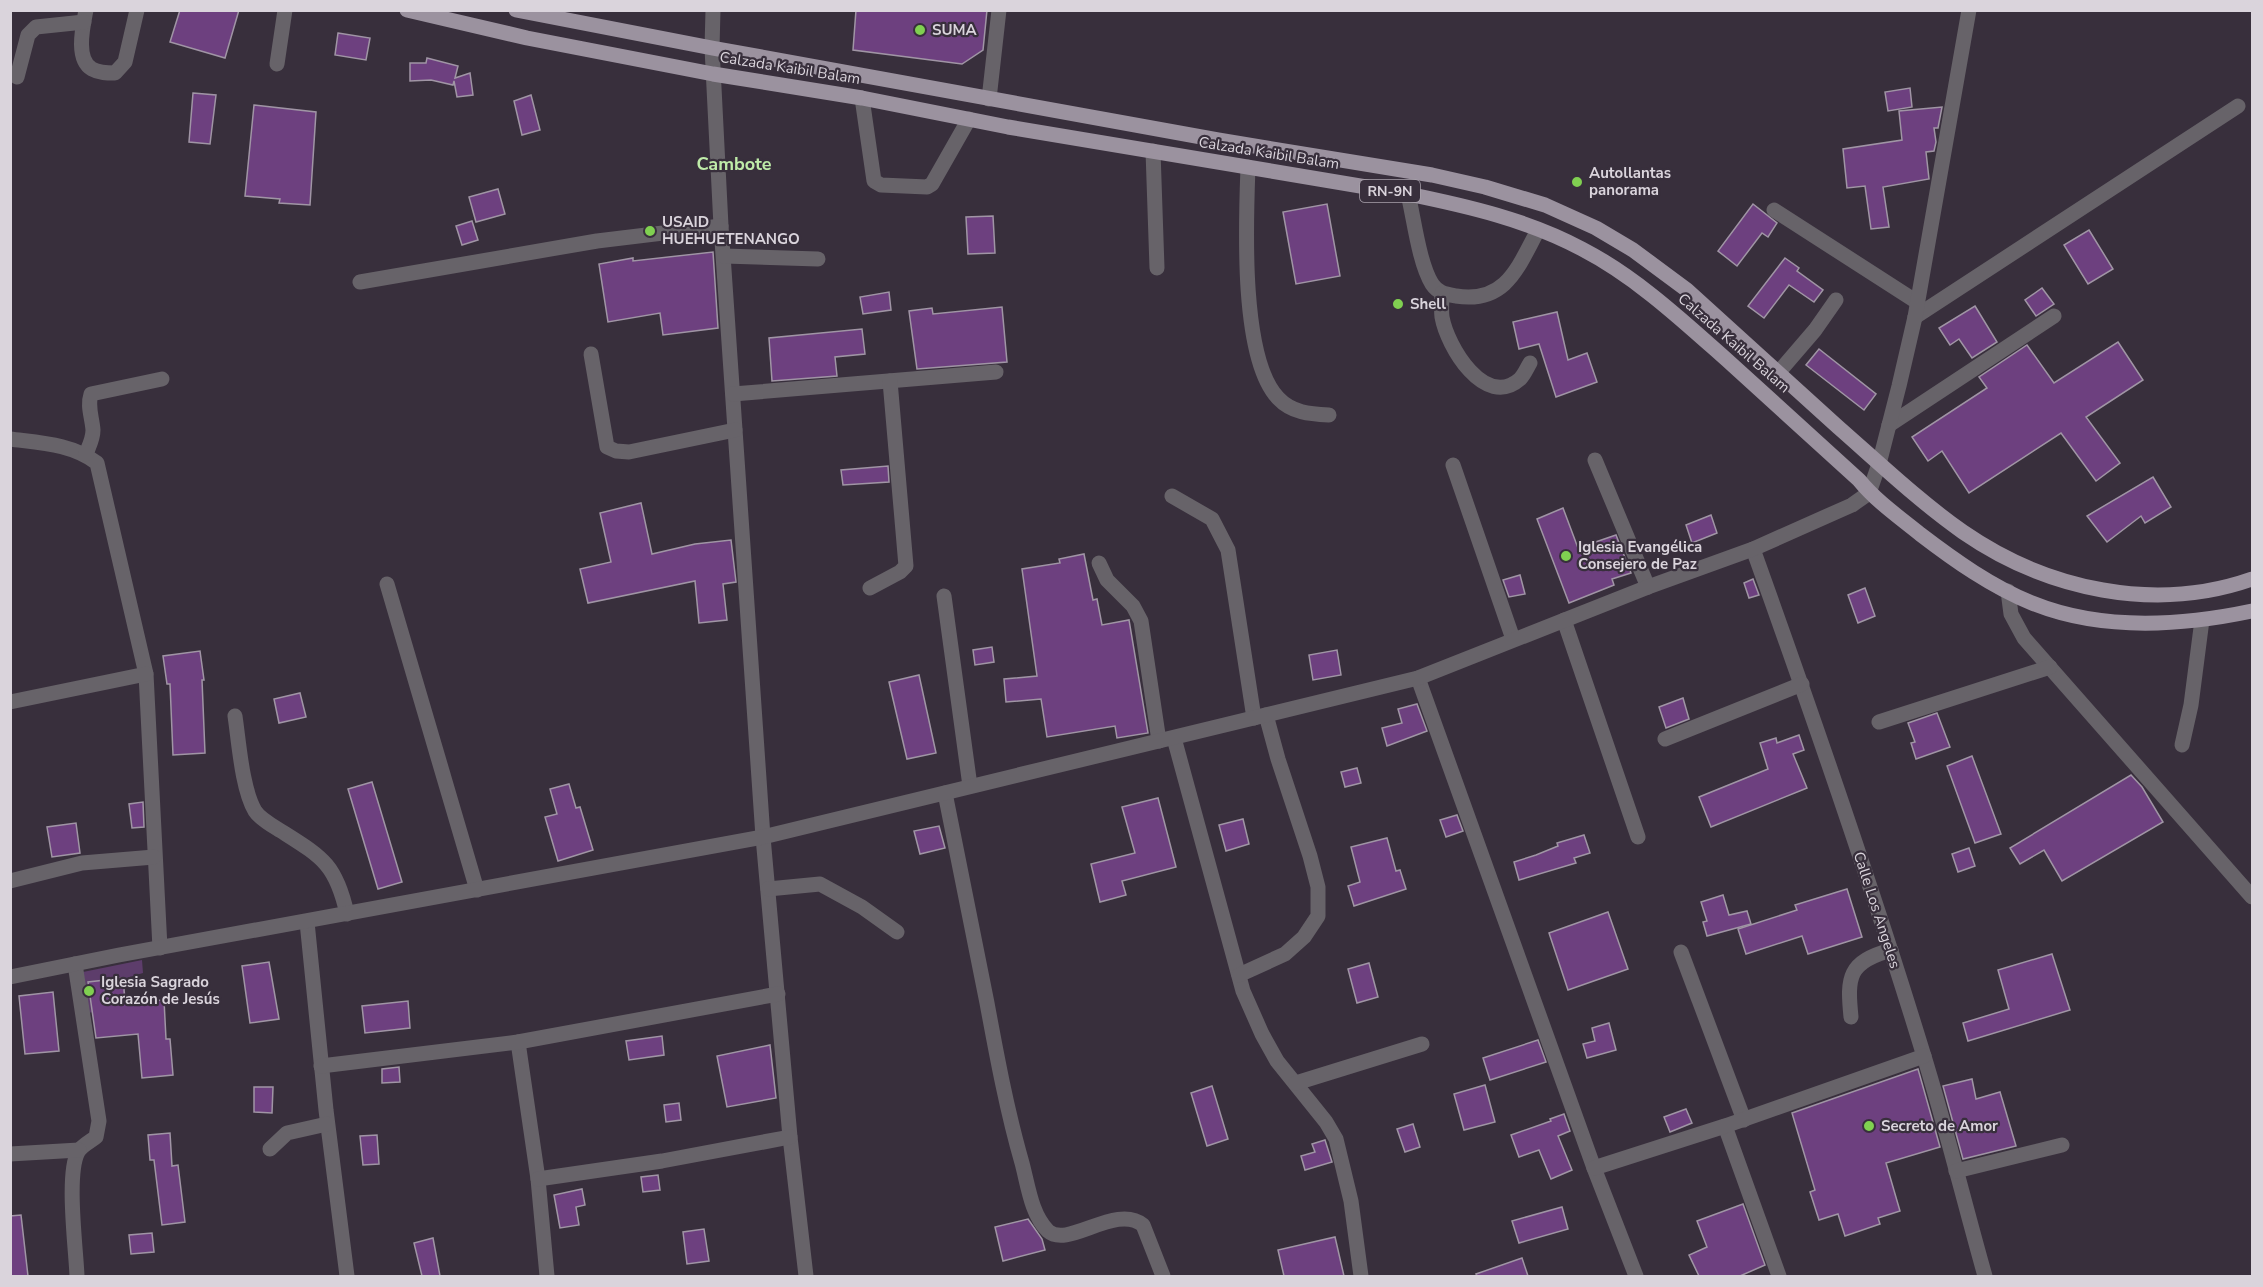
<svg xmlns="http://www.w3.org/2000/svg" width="2263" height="1287" font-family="'Nunito Sans',sans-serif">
  <rect width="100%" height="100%" fill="#382f3c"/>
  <path fill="#5d3d6b" d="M142 960 143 973 123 979 128 1009 85 1013 78 973Z"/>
  <g fill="#6d407f" stroke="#a095a5" stroke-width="1.5">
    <path d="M180 10H239L225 58 170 42Z"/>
    <path d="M856 10H987L983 50 962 64 853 50Z"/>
    <path d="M338 33 370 38 366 60 335 55Z"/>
    <path d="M427 58 458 66 455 78 470 73 473 95 457 97 454 81 453 85 431 80 410 81V63H426Z"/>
    <path d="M1910 88 1912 107 1888 111 1885 92Z"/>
    <path d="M193 93 216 95 210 144 189 142Z"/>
    <path d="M531 95 540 130 522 135 514 101Z"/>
    <path d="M254 105 316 112 310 205 279 203 280 199 245 196Z"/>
    <path d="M1942 107 1938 128H1934L1936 142 1934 151 1926 152 1929 179 1883 187 1889 227 1871 229 1865 186 1847 188 1843 149 1902 140 1899 111Z"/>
    <path d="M498 189 505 214 476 222 469 197Z"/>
    <path d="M1327 204 1340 276 1296 284 1283 212Z"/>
    <path d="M1753 204 1777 223 1768 237 1762 233 1737 266 1718 251Z"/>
    <path d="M993 216 995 253 968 254 966 217Z"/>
    <path d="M472 221 478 240 462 245 456 226Z"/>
    <path d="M2089 230 2113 269 2088 284 2064 245Z"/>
    <path d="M713 252 718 328 663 335 660 313 608 322 599 264 633 258V261Z"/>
    <path d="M1785 258 1799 268 1797 271 1823 290 1814 302 1789 285 1764 318 1748 306Z"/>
    <path d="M2042 288 2054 304 2036 316 2025 300Z"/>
    <path d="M889 292 891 310 863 314 860 297Z"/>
    <path d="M1975 306 1997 342 1972 358 1959 339 1950 345 1939 328Z"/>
    <path d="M1002 307 1007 362 917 369 909 311 932 308 933 314Z"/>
    <path d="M1557 312 1568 360 1587 353 1597 382 1556 397 1539 344 1519 349 1513 322Z"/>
    <path d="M862 329 865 354 835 357 837 376 772 381 769 338Z"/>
    <path d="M2118 342 2143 380 2086 417 2120 463 2096 481 2061 433 1969 493 1942 451 1928 461 1912 437 1987 388 1979 377 2027 345 2054 383Z"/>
    <path d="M1819 349 1876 394 1864 410 1806 365Z"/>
    <path d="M888 466 889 482 843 485 841 470Z"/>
    <path d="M2153 477 2171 507 2145 523 2141 516 2107 542 2087 516Z"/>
    <path d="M641 503 652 554 695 544 731 540 736 582 723 584 727 620 699 623 695 581 588 603 580 569 611 562 600 513Z"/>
    <path d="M1563 508 1578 548 1616 535 1631 573 1612 579 1614 585 1569 603 1537 519Z"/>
    <path d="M1711 515 1717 533 1692 543 1686 525Z"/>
    <path d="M1084 554 1093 600 1097 599 1102 625 1129 620 1148 733 1117 738 1115 726 1047 737 1041 699 1006 702 1004 679 1037 676 1022 569 1060 563 1059 559Z"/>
    <path d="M1520 575 1525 594 1509 597 1503 580Z"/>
    <path d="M1753 579 1759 595 1749 598 1744 583Z"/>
    <path d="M1865 588 1875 616 1858 623 1848 595Z"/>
    <path d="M992 647 994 662 975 665 973 650Z"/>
    <path d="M1337 650 1341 675 1313 680 1309 655Z"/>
    <path d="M200 651 204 680H202L205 753 173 755 170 684H167L163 656Z"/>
    <path d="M919 675 936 753 907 759 889 682Z"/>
    <path d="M300 693 306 717 279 723 274 699Z"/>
    <path d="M1683 698 1689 719 1666 728 1659 707Z"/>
    <path d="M1417 704 1427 731 1387 746 1382 728 1402 723 1398 709Z"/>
    <path d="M1937 713 1950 747 1916 759 1911 743 1915 742 1908 723Z"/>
    <path d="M1799 735 1804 750 1793 754 1807 788 1711 827 1699 797 1768 769 1760 743 1776 738 1777 743Z"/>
    <path d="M1972 756 2001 834 1975 843 1947 766Z"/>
    <path d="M1357 768 1361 783 1345 787 1341 772Z"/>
    <path d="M2131 775 2142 787 2163 822 2062 881 2044 850 2020 864 2010 848Z"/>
    <path d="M372 782 402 882 378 889 348 789Z"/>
    <path d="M569 784 576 808 580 807 593 850 558 861 545 817 557 814 550 789Z"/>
    <path d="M1158 798 1176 867 1122 881 1126 895 1100 902 1091 864 1135 853 1122 807Z"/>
    <path d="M143 802 144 827 132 828 129 804Z"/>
    <path d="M1457 815 1463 831 1446 837 1440 820Z"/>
    <path d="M1243 819 1249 844 1226 851 1219 825Z"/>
    <path d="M76 823 80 853 52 857 47 827Z"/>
    <path d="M939 826 945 848 920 854 914 831Z"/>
    <path d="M1584 835 1590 853 1574 858 1576 863 1519 880 1514 862 1536 855 1558 846 1557 843Z"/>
    <path d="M1387 838 1396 871 1400 870 1406 889 1354 906 1348 886 1360 882 1351 847Z"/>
    <path d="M1969 848 1975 866 1958 872 1952 854Z"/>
    <path d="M1847 889 1862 937 1808 954 1802 936 1746 954 1738 929 1797 910 1795 905Z"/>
    <path d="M1723 895 1729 915 1747 911 1751 924 1707 936 1703 922 1707 921 1701 902Z"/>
    <path d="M1608 912 1628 969 1568 990 1549 933Z"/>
    <path d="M2052 954 2070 1010 1968 1041 1963 1023 2009 1009 1998 970Z"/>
    <path d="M269 962 279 1019 250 1023 242 966Z"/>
    <path d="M1369 963 1378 997 1357 1003 1348 969Z"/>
    <path d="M123 978 125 1002 164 1000 166 1039H170L173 1075 142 1078 138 1034 96 1038 88 982Z"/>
    <path d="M53 992 59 1051 25 1054 19 996Z"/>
    <path d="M408 1001 410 1028 365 1033 362 1006Z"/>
    <path d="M1609 1023 1616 1050 1587 1058 1583 1044 1595 1041 1592 1028Z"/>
    <path d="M662 1036 664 1055 629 1060 626 1041Z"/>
    <path d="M1538 1040 1546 1062 1490 1080 1483 1058Z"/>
    <path d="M770 1045 776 1098 727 1107 717 1056Z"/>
    <path d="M399 1067 400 1082 382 1083V1069Z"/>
    <path d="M1918 1069 1940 1147 1886 1163 1900 1211 1878 1218 1880 1224 1845 1236 1838 1214 1819 1220 1810 1192 1815 1190 1792 1113Z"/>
    <path d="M1972 1079 1976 1099 2000 1092 2016 1146 1963 1159 1943 1086Z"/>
    <path d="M1485 1085 1495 1122 1464 1130 1454 1094Z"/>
    <path d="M1212 1086 1228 1139 1207 1146 1191 1093Z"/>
    <path d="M254 1087H273L272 1113 254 1112Z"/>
    <path d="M679 1103 681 1120 666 1122 664 1105Z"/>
    <path d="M1686 1109 1692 1123 1670 1132 1664 1117Z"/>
    <path d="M1564 1114 1570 1131 1558 1136 1572 1170 1551 1179 1539 1150 1519 1157 1511 1135 1551 1121 1550 1119Z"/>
    <path d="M1413 1124 1420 1147 1405 1152 1397 1129Z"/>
    <path d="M170 1133 172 1166 178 1165 185 1222 162 1225 154 1160H150L148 1135Z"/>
    <path d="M377 1135 379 1164 363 1165 360 1136Z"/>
    <path d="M1325 1140 1332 1162 1305 1170 1301 1156 1315 1152 1312 1144Z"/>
    <path d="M658 1175 660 1190 643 1192 641 1177Z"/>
    <path d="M582 1189 585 1205 576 1207 579 1225 560 1228 554 1195Z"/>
    <path d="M1743 1204 1765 1265 1740 1276H1699L1689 1255 1707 1247 1697 1221Z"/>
    <path d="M1562 1207 1568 1229 1519 1243 1512 1221Z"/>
    <path d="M21 1215 28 1276H10V1216Z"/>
    <path d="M1028 1219 1042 1239 1045 1250 1003 1261 995 1227Z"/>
    <path d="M704 1229 709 1261 687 1264 683 1232Z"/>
    <path d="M152 1233 154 1252 131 1254 129 1235Z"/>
    <path d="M1335 1237 1344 1276H1284L1278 1250Z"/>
    <path d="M433 1238 440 1276H422L414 1243Z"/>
    <path d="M1522 1258 1528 1276H1477L1476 1274Z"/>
  </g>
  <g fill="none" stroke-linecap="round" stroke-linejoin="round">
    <g stroke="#676369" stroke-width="15">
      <path d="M86 10C83 26 75 59 92 69 99 73 107 73 115 73L125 62 137 10"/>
      <path d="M713 10 712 48 721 226 763 837 790 1137 806 1276"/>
      <path d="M277 64 285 10"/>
      <path d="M17 77 28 35 36 27 84 22"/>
      <path d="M862 98 874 181 881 185 927 187 932 184 969 119"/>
      <path d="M989 99 999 10"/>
      <path d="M1153 151 1157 268"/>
      <path d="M1248 167C1246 221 1240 358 1278 398 1292 413 1310 414 1329 415"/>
      <path d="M1408 194C1414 219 1419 263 1432 284 1438 293 1446 294 1456 296 1506 304 1518 267 1538 230"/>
      <path d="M1774 210 1917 302"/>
      <path d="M724 256 818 259"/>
      <path d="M360 282 597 241 721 226"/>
      <path d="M1442 293C1442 301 1441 309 1442 317 1447 346 1485 410 1520 379 1524 375 1527 368 1530 363"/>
      <path d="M1915 317 2238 106"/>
      <path d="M591 354 607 447 616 451 629 452 735 430"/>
      <path d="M1778 373 1815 330 1836 300"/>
      <path d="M733 394 996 372"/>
      <path d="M1889 425 2054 316"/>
      <path d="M10 439C41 443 72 444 97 463L146 674 160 948"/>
      <path d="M86 454C89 446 93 439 93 430 92 417 87 406 91 394L162 379"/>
      <path d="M1595 460 1648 587"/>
      <path d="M1453 465 1513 639"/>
      <path d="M1172 496 1212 519 1228 550 1254 718"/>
      <path d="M1753 549C1813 716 1871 883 1923 1053 1946 1127 1964 1202 1985 1276"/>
      <path d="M1099 563 1107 580 1133 606 1141 621 1159 741"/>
      <path d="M387 584 477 890"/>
      <path d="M870 588 900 572 906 566 890 381"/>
      <path d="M2008 591 2011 614 2024 638 2252 897"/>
      <path d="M944 596 970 786"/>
      <path d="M1564 620 1638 837"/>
      <path d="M1418 678 1594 1168 1636 1276"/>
      <path d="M10 702 146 674"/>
      <path d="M235 716C239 743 242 789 255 811 260 819 273 826 281 831 322 857 336 864 347 914"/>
      <path d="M1879 722 2050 667"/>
      <path d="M1174 738 1243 991 1262 1034 1277 1061 1326 1122 1336 1139 1351 1201 1361 1276"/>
      <path d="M1665 739 1802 684"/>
      <path d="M2182 745 2191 705 2202 620"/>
      <path d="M945 793C959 863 973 933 987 1003 997 1057 1007 1111 1022 1163 1028 1185 1031 1214 1048 1231 1068 1249 1116 1203 1143 1225L1163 1276"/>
      <path d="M10 881 82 863 154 857"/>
      <path d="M768 889 820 884 862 907 897 932"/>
      <path d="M307 922 326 1110 347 1276"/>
      <path d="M1681 952 1744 1120"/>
      <path d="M75 964 99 1121 96 1137C91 1141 81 1146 78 1152 66 1174 76 1249 77 1276"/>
      <path d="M1239 975 1285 954 1304 937 1318 916V887L1310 856 1278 759 1266 715"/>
      <path d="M10 977 119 955 763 837 1418 678 1648 587 1753 549 1852 505 1869 493 1879 464 1899 386 1915 317 1969 10"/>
      <path d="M1851 1017C1847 977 1848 962 1891 950"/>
      <path d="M518 1042 538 1179 547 1276"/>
      <path d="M321 1066 518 1042 778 994"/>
      <path d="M1296 1083 1422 1044"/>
      <path d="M1725 1126 1779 1276"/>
      <path d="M270 1149 287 1133 327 1124"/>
      <path d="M10 1154 79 1150"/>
      <path d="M1594 1168 1725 1126 1924 1056"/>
      <path d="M1956 1171 2062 1145"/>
      <path d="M538 1179 662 1161 790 1137"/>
    </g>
    <g stroke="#9b929f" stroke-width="15">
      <path d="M407 10 527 38 713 74 862 98 1008 127 1408 194C1467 206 1528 220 1582 249 1636 277 1682 320 1727 360 1771 400 1815 440 1859 480 1876 501 1899 517 1920 534 1954 560 1992 587 2032 603 2101 631 2181 626 2252 611"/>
      <path d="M516 10 712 48 1218 140 1432 175 1485 187 1545 205 1596 228 1633 250 1687 290C1737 336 1788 381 1838 427 1879 463 1919 501 1963 532 2047 590 2155 613 2252 579"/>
    </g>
  </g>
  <g fill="#80d051" stroke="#382f3c" stroke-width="2">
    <circle cx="920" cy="30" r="6"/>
    <circle cx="1577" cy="182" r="6"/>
    <circle cx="650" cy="231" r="6"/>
    <circle cx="1398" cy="304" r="6"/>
    <circle cx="1566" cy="556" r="6"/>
    <circle cx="89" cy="991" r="6"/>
    <circle cx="1869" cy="1126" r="6"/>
  </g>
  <g text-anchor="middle" stroke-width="4.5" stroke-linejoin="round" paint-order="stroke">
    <rect fill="#382f3c" stroke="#a9a2ac" stroke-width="1.5" x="1360" y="180" width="60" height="22" rx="4.5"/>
    <g font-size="14" font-weight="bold" fill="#dad4dc">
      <text x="1390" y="196">RN-9N</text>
    </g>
    <g font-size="15" font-weight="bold" fill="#dad4dc" stroke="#382f3c" text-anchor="start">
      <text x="932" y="35">SUMA</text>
      <text x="1589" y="178">Autollantas<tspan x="1589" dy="17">panorama</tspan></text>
      <text x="662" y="227">USAID<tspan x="662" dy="17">HUEHUETENANGO</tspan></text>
      <text x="1410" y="309">Shell</text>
      <text x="1578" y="552">Iglesia Evangélica<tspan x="1578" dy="17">Consejero de Paz</tspan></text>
      <text x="101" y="987">Iglesia Sagrado<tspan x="101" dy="17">Corazón de Jesús</tspan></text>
      <text x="1881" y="1131">Secreto de Amor</text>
    </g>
    <g font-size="15" fill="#dad4dc" stroke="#382f3c">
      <text transform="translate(790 68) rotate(9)" y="5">Calzada Kaibil Balam</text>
      <text transform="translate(1269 153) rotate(9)" y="5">Calzada Kaibil Balam</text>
      <text transform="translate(1734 343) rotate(41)" y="5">Calzada Kaibil Balam</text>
      <text transform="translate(1877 910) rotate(72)" y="5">Calle Los Angeles</text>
    </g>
    <g font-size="18" font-weight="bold" fill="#bfeca9" stroke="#382f3c">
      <text x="734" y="170">Cambote</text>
    </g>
  </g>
  <rect width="2263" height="1287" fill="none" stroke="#dad4dc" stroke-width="24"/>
</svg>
